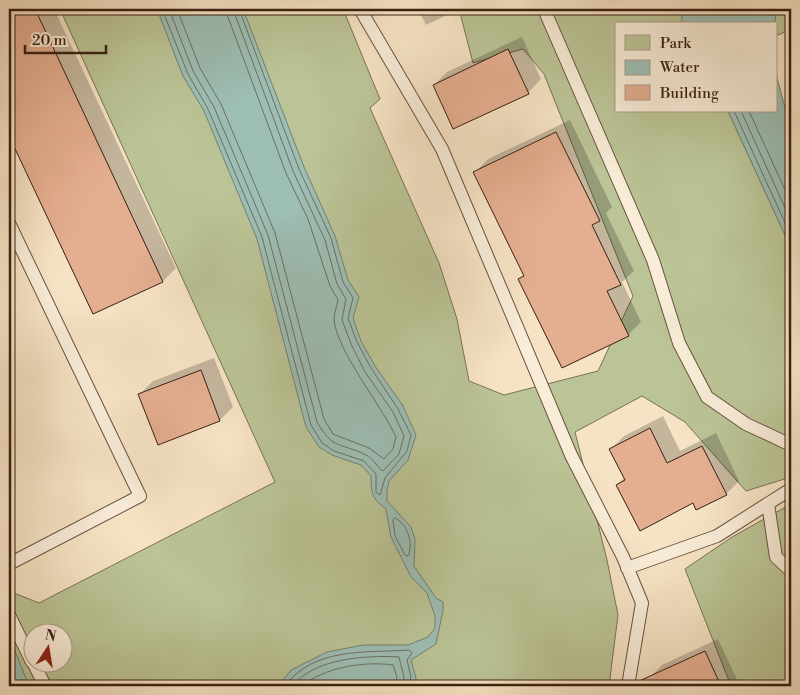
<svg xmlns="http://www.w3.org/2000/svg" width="800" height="695" font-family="'Libre Bodoni',serif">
  <rect width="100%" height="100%" fill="#f6e3c5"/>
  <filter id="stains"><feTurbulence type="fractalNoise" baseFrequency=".004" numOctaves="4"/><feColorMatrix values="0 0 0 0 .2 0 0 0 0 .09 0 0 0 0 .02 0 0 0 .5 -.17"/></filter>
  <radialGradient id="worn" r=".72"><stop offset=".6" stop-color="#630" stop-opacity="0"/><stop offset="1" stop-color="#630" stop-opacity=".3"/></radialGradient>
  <g fill="#bbc496" stroke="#7a7253" fill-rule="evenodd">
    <path d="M60 9H343L380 99 370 108 439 263 457 319 469 381 504 395 598 371 633 296 544 74 523 49 473 63 459 9H791V29L776 36V24H616V111H728L791 248V477L746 491 685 422 642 396 575 432 607 560 618 615 609 686H9V591L39 603 275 482ZM32 632H62V662H32Z"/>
    <path d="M791 504V686H731L685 569 732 537Z"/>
  </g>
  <g fill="#9dbeb4" stroke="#757f72">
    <path d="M157 9H243L304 167 335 236 348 280 359 297 353 318 361 341 375 366 403 406 416 435 408 460 389 481 387 491V501L411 527 415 539 414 566 436 598 443 602V610L436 644 411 660 416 678 414 686H279L291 670 327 652 363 645H408L428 637 435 628V616L427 593 411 577 391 537 386 509C372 499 371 493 371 476L361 465 332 455 319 447 306 427 257 239 204 111 183 76Z"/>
    <path d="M682 9H776L775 24H680L682 20Z"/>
    <path d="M776 74 791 130V248L728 111H776Z"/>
    <path d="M9 636 29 686H9Z"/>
  </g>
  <g fill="#0003">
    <path d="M9 9H54L176 268 163 281 94 313 9 133Z"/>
    <path d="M418 9H460L426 25Z"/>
    <path d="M522 37 541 79 528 93 434 85 447 72Z"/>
    <path d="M570 120 612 207 606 213 634 271 622 282 641 322 628 335 520 279 524 274 475 172 488 159Z"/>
    <path d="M214 358 233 407 220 420 159 443 140 394 153 381Z"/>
    <path d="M663 416 680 451 716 433 739 481 726 494 617 485 625 477 611 449 624 436Z"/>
    <path d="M718 639 740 686H653L649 678 662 665Z"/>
  </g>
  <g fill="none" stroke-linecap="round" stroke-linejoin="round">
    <g stroke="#6c6f62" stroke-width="1">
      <path d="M162 9 188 74 208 109 262 237 311 425 322 443 334 451 364 461 376 474V492L380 495 385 478 407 451 411 435 398 409 371 368 357 342 348 318 353 298 343 282 331 238 299 169 239 9"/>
      <path d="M169 9 193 71 214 107 268 235 317 422C334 451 340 442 366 455 373 458 377 467 383 471L399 454 404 436 393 412 365 372 351 344 342 320 346 299 337 284 325 240 293 171 233 9"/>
      <path d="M177 9 200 68 221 104 275 233 324 419 333 434 369 448 384 459 393 449 396 437C382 406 336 350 334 319 334 313 337 306 338 300L330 286 308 219 286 173 225 9"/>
      <path d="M734 111 791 236"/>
      <path d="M741 111 791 221"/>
      <path d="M749 111 791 203"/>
      <path d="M395 518C407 523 414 543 408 556L405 555 395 536 393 520Z"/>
      <path d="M285 686C313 647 366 653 409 650L412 653 407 660 411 677 409 686"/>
      <path d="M293 686C313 658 368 655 399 657L404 677 403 686"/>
      <path d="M302 686C325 667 364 661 393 665L397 677 395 686"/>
    </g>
  </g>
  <g fill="#e4ae90" stroke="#3a2010">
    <path d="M9 9H35L163 282 93 314 9 136Z"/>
    <path d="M508 49 529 94 453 129 433 85Z"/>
    <path d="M556 132 600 221 592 225 621 285 607 291 629 336 562 368 518 279 524 276 473 172Z"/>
    <path d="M201 370 220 421 158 445 138 394Z"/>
    <path d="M650 428 667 463 702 446 727 495 696 510 693 503 640 531 616 485 625 480 609 449Z"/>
    <path d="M705 651 721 686H636L637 682Z"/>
  </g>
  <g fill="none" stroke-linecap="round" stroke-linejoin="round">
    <g stroke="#69513d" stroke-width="14">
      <g id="service">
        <path d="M360 9 442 149 571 455 623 557 642 603 628 686"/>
        <path d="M544 9 653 260 679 343 707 397 746 424 791 445"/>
        <path d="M9 223 140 496 9 564"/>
        <path d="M768 504 776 557 791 571"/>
        <path d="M627 568 717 536 791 489"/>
        <path d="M9 615 32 662"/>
        <path d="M33 662 45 686"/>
      </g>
    </g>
    <use href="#service" stroke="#f9edd9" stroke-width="12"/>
  </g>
  <rect width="800" height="695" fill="none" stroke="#f6e3c5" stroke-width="30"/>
  <rect x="10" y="10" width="780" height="675" fill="none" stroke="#3a2010" stroke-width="2.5"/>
  <rect x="15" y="15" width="770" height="665" fill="none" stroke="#3a2010"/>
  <rect x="615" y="22" width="162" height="90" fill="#f9edd9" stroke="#ad9b89"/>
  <rect x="625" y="35" width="25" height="15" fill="#bbc496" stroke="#ad9b89"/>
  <text x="660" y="48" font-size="15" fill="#3a2010">Park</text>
  <rect x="625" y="60" width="25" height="15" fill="#9dbeb4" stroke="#ad9b89"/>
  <text x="660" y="72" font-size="15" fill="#3a2010">Water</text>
  <rect x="625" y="85" width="25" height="15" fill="#e4ae90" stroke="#ad9b89"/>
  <text x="660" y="98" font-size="15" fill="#3a2010">Building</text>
  <g transform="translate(48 648) rotate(12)"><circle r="24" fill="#f9edd9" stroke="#ad9b89"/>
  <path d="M0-4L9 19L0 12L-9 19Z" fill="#8f2418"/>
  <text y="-8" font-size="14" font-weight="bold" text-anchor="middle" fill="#3a2010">N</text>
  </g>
  <path d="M25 45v8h81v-8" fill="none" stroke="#3a2010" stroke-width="2.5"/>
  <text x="32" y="45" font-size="15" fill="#3a2010" stroke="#f9edd9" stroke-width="4" paint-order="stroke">20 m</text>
  <rect width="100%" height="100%" filter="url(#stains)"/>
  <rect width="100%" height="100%" fill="url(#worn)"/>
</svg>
